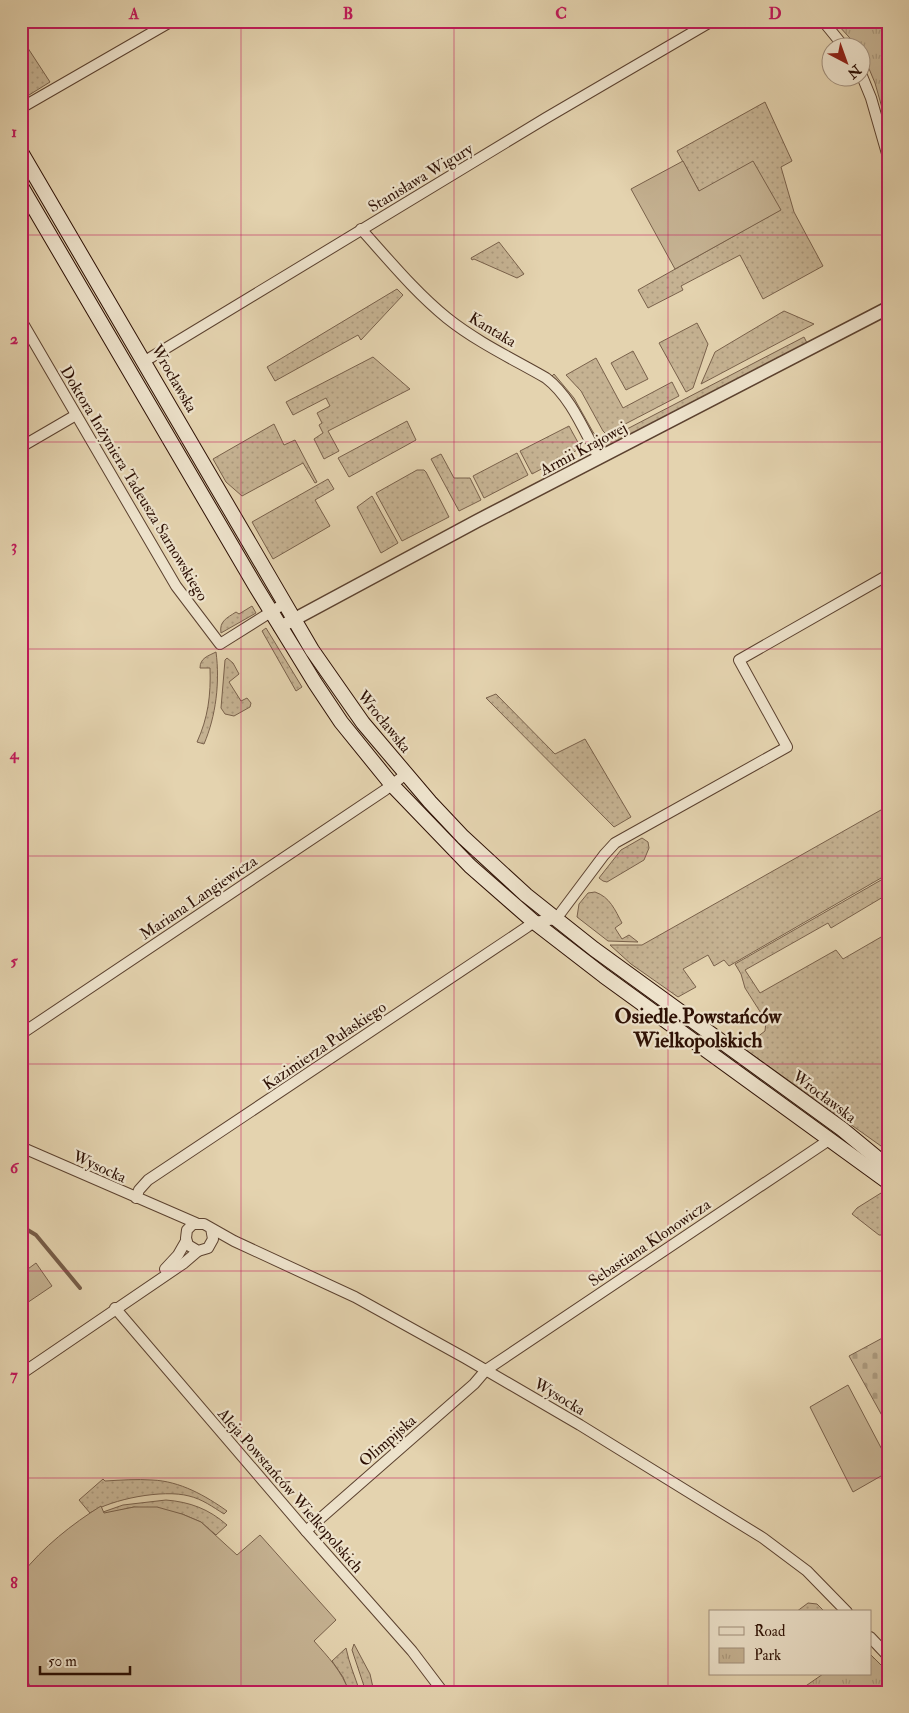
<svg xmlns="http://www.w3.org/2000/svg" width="909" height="1713" font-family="'IM FELL Double Pica',serif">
  <defs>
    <pattern id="grass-dots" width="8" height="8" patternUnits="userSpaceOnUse" patternTransform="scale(1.25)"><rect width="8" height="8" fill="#c5b292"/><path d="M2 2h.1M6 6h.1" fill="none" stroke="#aa987c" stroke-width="1.8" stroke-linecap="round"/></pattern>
    <pattern id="cemetery-stones" width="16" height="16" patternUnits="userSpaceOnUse" patternTransform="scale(1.25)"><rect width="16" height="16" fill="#c5b292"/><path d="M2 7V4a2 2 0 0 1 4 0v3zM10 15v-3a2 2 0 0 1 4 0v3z" fill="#aa987c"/></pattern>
    <pattern id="park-tufts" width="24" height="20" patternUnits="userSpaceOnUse" patternTransform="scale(1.25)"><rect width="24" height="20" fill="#c5b292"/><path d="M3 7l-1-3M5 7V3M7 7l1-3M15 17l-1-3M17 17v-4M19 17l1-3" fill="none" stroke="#aa987c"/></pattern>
  </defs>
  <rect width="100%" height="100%" fill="#e4d3af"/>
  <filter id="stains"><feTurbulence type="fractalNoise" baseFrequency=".004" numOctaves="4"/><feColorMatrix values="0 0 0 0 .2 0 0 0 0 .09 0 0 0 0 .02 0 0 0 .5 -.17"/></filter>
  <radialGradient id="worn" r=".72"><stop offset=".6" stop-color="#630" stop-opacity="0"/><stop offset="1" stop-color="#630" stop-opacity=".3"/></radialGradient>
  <g fill="url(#grass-dots)" stroke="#79614b">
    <path d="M21 25 27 36 22 39 50 82 21 100V68L26 66 21 58Z"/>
    <path d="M765 102 792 161 781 167 794 212 823 266 763 299 740 255 681 286 683 290 648 308 638 290 780 210 699 191 677 151Z"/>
    <path d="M499 242 524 274 517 278 474 259 472 260 471 258Z"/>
    <path d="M397 289 403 295 361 340 358 335 275 381 267 367Z"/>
    <path d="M784 311 814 324 701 384 715 352Z"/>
    <path d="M697 323 708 344 693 388 686 392 659 343Z"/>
    <path d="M804 337 807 343 601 451 593 443 550 378 554 374 574 398 593 432 602 442Z"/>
    <path d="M633 351 648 379 626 390 611 363Z"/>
    <path d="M373 357 410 389 328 431 339 451 324 459 314 439 323 433 319 425 322 423 317 413 330 406 326 398 293 415 286 402Z"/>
    <path d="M596 358 623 408 672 382 679 396 606 434 603 431 581 391 566 375Z"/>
    <path d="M407 421 416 440 349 477 338 458Z"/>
    <path d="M274 424 284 445 295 440 317 482 315 483 303 463 242 496 226 482 213 459Z"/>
    <path d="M569 426 581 448 532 474 520 451Z"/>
    <path d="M517 453 528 475 484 498 473 476Z"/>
    <path d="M441 454 454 478H470L481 500 459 511 431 459Z"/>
    <path d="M417 470H424L426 472 449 517 402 541 376 493Z"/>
    <path d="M328 479 334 489 315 500 330 526 273 559 252 522Z"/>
    <path d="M372 496 398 543 381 553 357 507Z"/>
    <path d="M252 606 256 613 221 633C219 621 227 618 236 612L239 614Z"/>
    <path d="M266 628 302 687 296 691 262 631Z"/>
    <path d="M216 652C220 682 216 716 204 744L197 742C208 718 211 695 210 668H200C200 658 208 656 216 652Z"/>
    <path d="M227 658 233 663 239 674 229 682 241 701 247 698 251 703 250 707 234 716 225 714 221 708 225 660Z"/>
    <path d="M496 694 555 754 585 739 631 817 614 827 486 698Z"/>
    <path d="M888 806V874L729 966 724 960 714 966 708 955 683 969 696 987 678 997 631 964 610 945H642Z"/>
    <path d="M642 838 648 842 649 848 644 860 607 882 603 881 599 878 621 850Z"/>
    <path d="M888 876V894L831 928 828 923 745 970 760 993 836 950 843 959 888 933V1016L883 1019 888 1027V1151L743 1048 765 1031 766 1021 745 988 741 974 735 964Z"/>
    <path d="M595 892C610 897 615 910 622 923L615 928 622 939 629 935 638 942 608 941 577 917 579 904 588 893Z"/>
    <path d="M881 1193 888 1202V1228L883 1235H879L852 1214 857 1208Z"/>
    <path d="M103 1479 105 1481C121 1480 137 1479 152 1480 180 1481 206 1496 227 1511L224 1514C213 1507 202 1499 189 1496 163 1489 112 1499 90 1513L79 1500Z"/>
    <path d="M166 1500C190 1502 209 1509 227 1525L216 1535 201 1522 182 1514 134 1507 104 1514 103 1512 123 1505Z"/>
    <path d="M808 1603 817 1604 825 1612H796Z"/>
    <path d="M354 1644 370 1674 374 1692H366L352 1650Z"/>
    <path d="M346 1648C349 1663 355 1677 360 1692H349L343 1677 332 1661Z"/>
  </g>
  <path fill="url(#cemetery-stones)" stroke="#79614b" d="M888 1335V1420L885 1421 849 1356Z"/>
  <g fill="url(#park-tufts)" stroke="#79614b">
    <path d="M843 21H888V129L875 83 862 52V48L858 47 838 25Z"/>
    <path d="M870 1654 888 1672V1692H797L823 1674H870Z"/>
  </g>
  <g fill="#c5b292" stroke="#79614b">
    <path d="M683 161 699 191 753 161 781 210 675 269 631 189Z"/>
    <path d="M36 1263 52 1286 21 1307V1274Z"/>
    <path d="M848 1385 888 1461V1472L853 1492 810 1407Z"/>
    <path d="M101 1506 104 1513 134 1507H157L182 1514 201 1522 237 1555 260 1535 336 1620 314 1641C328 1657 342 1671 349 1692H33L21 1668V1599L28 1583 21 1578V1575C43 1547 72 1524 101 1506Z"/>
  </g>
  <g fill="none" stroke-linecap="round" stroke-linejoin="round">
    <path stroke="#765d48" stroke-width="4" d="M21 1226 36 1235 80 1288"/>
    <g stroke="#5b412f" stroke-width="12">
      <g id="minor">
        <path d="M823 21 845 48"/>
        <path d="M862 76 871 98 888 157"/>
        <path d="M21 108 172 21"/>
        <path d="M361 229C389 260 415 292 447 318 477 342 513 359 546 378 571 397 584 431 599 458"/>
        <path d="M21 320 176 586 220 644 285 603"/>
        <path d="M145 361 546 118 712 21"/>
        <path d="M21 447 76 415"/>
        <path d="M21 1034 385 790 406 774"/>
        <path d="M21 1147 196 1223"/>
        <path d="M136 1198 139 1190 148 1180 527 927 534 922 556 919 604 855 615 843 787 747 739 660 888 575"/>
        <path d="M211 1228 213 1239 208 1248 198 1251 188 1245 186 1238 187 1230 193 1224H204L234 1241 355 1297 465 1358 580 1425 763 1538 807 1571 847 1612"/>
        <path d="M165 1269 178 1255 186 1241"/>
        <path d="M115 1308 306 1531 412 1651 443 1692"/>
        <path d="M21 1374 184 1263 198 1251"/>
        <path d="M306 1531 474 1384 486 1370 829 1140"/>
        <path d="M870 1637 888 1656"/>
      </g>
    </g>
    <g stroke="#5b412f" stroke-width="15">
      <path id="tertiary" d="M280 627 477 521 888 308"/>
    </g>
    <g stroke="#2d1004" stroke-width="16">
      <g id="secondary">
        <path d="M21 152 312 650 363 723 430 802 463 837 526 895 594 949 842 1129 888 1167"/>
        <path d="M21 186 256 587 315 683 341 722 392 785 470 866 534 922 604 976 888 1182"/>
      </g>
    </g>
    <use href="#minor" stroke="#ede2cb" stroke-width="10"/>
    <use href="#tertiary" stroke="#ede2cb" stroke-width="12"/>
    <use href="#secondary" stroke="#ede2cb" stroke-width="14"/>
  </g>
  <path fill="none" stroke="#c2185b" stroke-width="1" stroke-opacity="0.55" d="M241 21V1692M454 21V1692M668 21V1692M21 235H888M21 442H888M21 649H888M21 856H888M21 1064H888M21 1271H888M21 1478H888"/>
  <g text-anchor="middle" stroke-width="4.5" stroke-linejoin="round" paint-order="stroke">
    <g font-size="16" fill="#2d1004" stroke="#ede2cb">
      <text transform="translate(420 177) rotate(-31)" y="6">Stanisława Wigury</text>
      <text transform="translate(493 329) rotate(31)" y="6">Kantaka</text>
      <text transform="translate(175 378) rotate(60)" y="6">Wrocławska</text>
      <text transform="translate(583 448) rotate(-28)" y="6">Armii Krajowej</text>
      <text transform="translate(135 483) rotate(59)" y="6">Doktora Inżyniera Tadeusza Sarnowskiego</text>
      <text transform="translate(385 721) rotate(51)" y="6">Wrocławska</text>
      <text transform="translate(198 897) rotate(-34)" y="6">Mariana Langiewicza</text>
      <text transform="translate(324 1045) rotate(-34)" y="6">Kazimierza Pułaskiego</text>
      <text transform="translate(825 1096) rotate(37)" y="6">Wrocławska</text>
      <text transform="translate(100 1166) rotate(24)" y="6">Wysocka</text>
      <text transform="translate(649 1242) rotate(-34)" y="6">Sebastiana Klonowicza</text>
      <text transform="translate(560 1396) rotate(31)" y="6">Wysocka</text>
      <text transform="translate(387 1440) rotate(-41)" y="6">Olimpijska</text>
      <text transform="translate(291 1490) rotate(49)" y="6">Aleja Powstańców Wielkopolskich</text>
    </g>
    <g font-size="21" font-weight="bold" fill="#2d1004" stroke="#ede2cb">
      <text x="698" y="1023">Osiedle Powstańców<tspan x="698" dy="24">Wielkopolskich</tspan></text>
    </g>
  </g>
  <rect width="909" height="1713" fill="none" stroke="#e4d3af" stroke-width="55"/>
  <rect x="709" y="1610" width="162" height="65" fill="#ede2cb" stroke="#a08e7b"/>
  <rect x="719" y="1627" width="25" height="8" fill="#ede2cb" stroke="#a08e7b"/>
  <text x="754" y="1636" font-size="15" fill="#2d1004">Road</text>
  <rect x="719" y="1648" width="25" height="15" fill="url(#park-tufts)" stroke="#a08e7b"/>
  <text x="754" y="1660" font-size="15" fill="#2d1004">Park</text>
  <g transform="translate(846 62) rotate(139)"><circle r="24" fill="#ede2cb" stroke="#a08e7b"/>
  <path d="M0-4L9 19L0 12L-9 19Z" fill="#8f2418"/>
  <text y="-8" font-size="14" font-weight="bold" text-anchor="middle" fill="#2d1004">N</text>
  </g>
  <path d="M40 1666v8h90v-8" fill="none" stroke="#2d1004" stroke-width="2.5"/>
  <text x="48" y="1666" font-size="15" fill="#2d1004" stroke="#ede2cb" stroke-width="4" paint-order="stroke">50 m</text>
  <rect x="28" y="28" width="854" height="1658" fill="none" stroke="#c2185b" stroke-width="2"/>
  <g font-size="16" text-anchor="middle" font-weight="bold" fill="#c2185b">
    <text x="134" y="19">A</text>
    <text x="348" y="19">B</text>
    <text x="561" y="19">C</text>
    <text x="775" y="19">D</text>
    <text x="14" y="137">1</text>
    <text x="14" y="344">2</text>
    <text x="14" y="551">3</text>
    <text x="14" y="759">4</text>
    <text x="14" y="966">5</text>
    <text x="14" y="1173">6</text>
    <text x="14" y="1380">7</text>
    <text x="14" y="1588">8</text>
  </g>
  <rect width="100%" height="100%" filter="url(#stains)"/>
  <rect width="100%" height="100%" fill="url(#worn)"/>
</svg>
